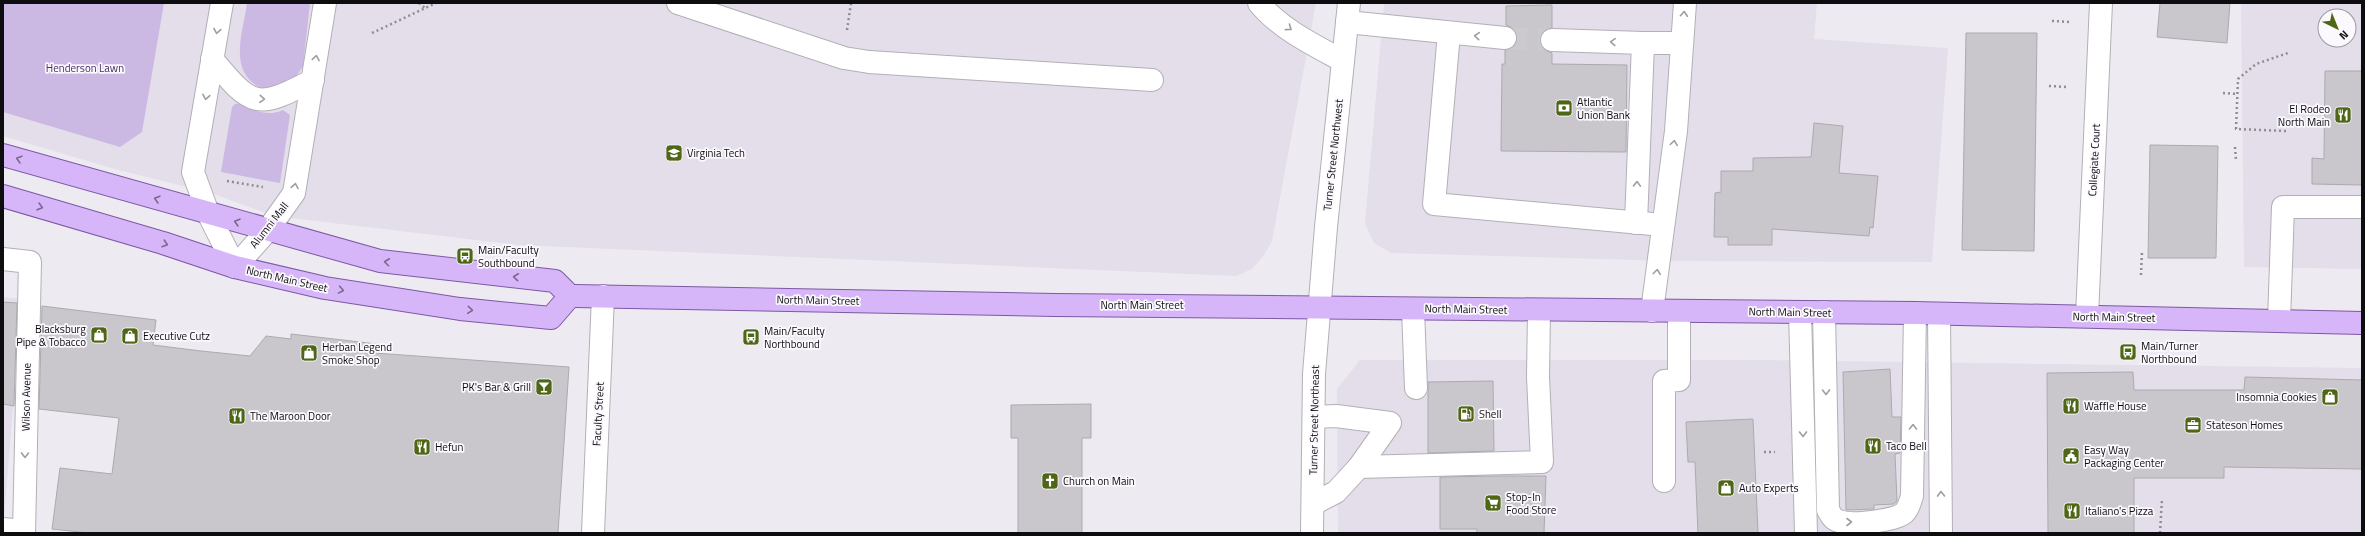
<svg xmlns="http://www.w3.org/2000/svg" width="2365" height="536" font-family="'Titillium Web',sans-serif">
  <rect width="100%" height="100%" fill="#edebf1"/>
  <g fill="#e3deea" fill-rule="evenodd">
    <path d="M3 3H1316L1272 241 1264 255 1252 269 1236 276 519 245 274 216 211 193 118 170 3 136Z"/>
    <path d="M1384 3H1817L1814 39 1948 48 1932 262 1670 261 1391 253 1374 243 1365 224Z"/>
    <path d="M2241 3H2362V269L2244 267ZM2325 16H2349V40H2325Z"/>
    <path d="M3 297 22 299 3 530Z"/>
    <path d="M1360 360H1752L2362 368V533H1338L1337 389Z"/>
  </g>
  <g fill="#cbb8e3">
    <path d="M3 3H164L142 132 120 147 3 112Z"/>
    <path d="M247 3H310L303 66 293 81C285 83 274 89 266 89 261 89 255 85 252 82 230 63 244 28 247 3Z"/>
    <path d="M242 103C255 111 268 117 283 110L290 115 280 183 221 172 232 107 235 104Z"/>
  </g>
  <g fill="#c9c7cc" stroke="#acaab0">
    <path d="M2160 3H2230L2227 43 2157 37Z"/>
    <path d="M1552 5V28L1542 33 1540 40 1545 50 1552 53V64L1627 65 1626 152 1501 151 1502 64H1505V50L1515 46 1517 39 1513 28 1506 25V6Z"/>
    <path d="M1966 33H2037L2034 251 1962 250Z"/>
    <path d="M2325 71H2362V185L2312 184V158L2324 159Z"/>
    <path d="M1814 123 1843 126 1839 173 1878 176 1873 228 1870 227 1869 236 1772 229V245H1728V237H1714L1715 193 1721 192V171H1753V158L1811 157Z"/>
    <path d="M2150 145 2218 146 2216 258H2148Z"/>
    <path d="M3 302 17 303 14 406 3 404Z"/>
    <path d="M42 306 156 320 153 345 201 351 250 356 266 336 291 339V334L377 344 375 353 569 367 558 533H89L52 529 60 468 112 474 119 418 39 409Z"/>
    <path d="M1890 369 1892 417H1901L1900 453 1895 454 1897 501 1894 504 1874 505V509L1846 510 1843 372Z"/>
    <path d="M2133 372 2134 390H2244L2245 377 2362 380V469L2224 467V478H2134V533H2048L2047 373Z"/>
    <path d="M1493 381 1494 451 1428 453V382Z"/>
    <path d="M1091 404V438H1082V533H1018V438H1011V405Z"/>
    <path d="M1753 419 1758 533H1698L1695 462H1688L1686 422Z"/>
    <path d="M1494 476H1546L1544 533H1477V529H1440V477Z"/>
  </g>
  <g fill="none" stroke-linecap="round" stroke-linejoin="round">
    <path stroke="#cbcacf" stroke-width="22" stroke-dasharray="22 11" stroke-linecap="butt" d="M1505 38 1552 40"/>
    <g stroke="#b2b0b6" stroke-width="24">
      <g id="minor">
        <path d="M222 3 193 172 208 213 235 267 267 231 294 193 325 3"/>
        <path d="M678 3 844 58 869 62 1152 80"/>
        <path d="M1259 3C1280 29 1314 45 1343 61"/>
        <path d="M1347 22 1505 38"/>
        <path d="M1449 33 1434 204 1663 225"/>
        <path d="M1552 40 1643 43 1636 223"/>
        <path d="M1643 43H1682"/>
        <path d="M212 59C252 107 256 110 313 80"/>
        <path d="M3 259 30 262 24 533"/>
        <path d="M1413 309 1416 388"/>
        <path d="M1652 311 1676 131 1685 3"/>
        <path d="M1800 312 1806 533"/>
        <path d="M1824 312 1828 510C1831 515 1833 520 1839 521 1851 526 1894 521 1904 513 1909 508 1910 502 1912 496L1915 313"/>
        <path d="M1939 315 1941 533"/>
        <path d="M2087 316 2101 3"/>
        <path d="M2279 321 2283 207H2362"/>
        <path d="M1359 467 1542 462 1538 377 1539 310"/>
        <path d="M1664 481V381L1679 380V311"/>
        <path d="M1313 504 1336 492 1359 467 1390 423 1336 416 1314 417"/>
        <path d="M3 529 24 531"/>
        <path d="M593 533 603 296"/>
        <path d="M1312 533 1314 374 1326 227 1349 3"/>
      </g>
    </g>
    <g stroke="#7d59a4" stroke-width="24">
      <g id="major">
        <path d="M3 155 380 261 555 281 570 296H575L1055 305 1915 313 2362 323"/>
        <path d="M3 196 163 243 235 267 325 288 460 309 551 318 570 296"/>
      </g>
    </g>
    <g stroke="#8e8d91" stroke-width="2.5" stroke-dasharray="2 3" stroke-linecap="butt">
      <path d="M419 3 425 8"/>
      <path d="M2052 21 2071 22"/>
      <path d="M847 30 851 3"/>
      <path d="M372 33 436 3"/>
      <path d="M2049 86 2068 87"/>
      <path d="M2223 93 2237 94"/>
      <path d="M2286 131 2236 129 2238 79 2256 64 2288 53"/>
      <path d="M2235 147 2236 160"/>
      <path d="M227 181 263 187"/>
      <path d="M2141 275 2142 251"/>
      <path d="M1764 452H1775"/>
      <path d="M2160 533 2162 499"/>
    </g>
    <use href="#minor" stroke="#fff" stroke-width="22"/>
    <use href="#major" stroke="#d6b5f8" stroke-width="22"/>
  </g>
  <defs><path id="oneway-chevron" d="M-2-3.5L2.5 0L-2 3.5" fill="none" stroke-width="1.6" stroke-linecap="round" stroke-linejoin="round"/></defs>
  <g stroke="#9e9e9f">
    <use href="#oneway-chevron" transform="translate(1684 14) rotate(-86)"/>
    <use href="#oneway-chevron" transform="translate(1289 28) rotate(36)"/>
    <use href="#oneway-chevron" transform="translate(217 31) rotate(100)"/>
    <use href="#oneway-chevron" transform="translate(1477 36) rotate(-175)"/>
    <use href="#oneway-chevron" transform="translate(1613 42) rotate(-178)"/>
    <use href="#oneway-chevron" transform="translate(316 58) rotate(-81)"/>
    <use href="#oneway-chevron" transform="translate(206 97) rotate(100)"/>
    <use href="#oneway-chevron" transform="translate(262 99) rotate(4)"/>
    <use href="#oneway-chevron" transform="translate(1674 143) rotate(-82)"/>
    <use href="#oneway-chevron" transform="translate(1637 184) rotate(-88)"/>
    <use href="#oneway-chevron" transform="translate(295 186) rotate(-80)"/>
    <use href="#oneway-chevron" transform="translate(1657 272) rotate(-83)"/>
    <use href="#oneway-chevron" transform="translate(1826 392) rotate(89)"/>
    <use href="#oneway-chevron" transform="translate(1913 427) rotate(-89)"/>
    <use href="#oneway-chevron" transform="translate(1803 434) rotate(89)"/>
    <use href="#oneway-chevron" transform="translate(25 455) rotate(91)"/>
    <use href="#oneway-chevron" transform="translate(1941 494) rotate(-91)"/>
    <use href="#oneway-chevron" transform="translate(1849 522)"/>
  </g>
  <g stroke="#7c698f">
    <use href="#oneway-chevron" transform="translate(19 159) rotate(-164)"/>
    <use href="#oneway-chevron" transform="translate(157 199) rotate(-164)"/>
    <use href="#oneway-chevron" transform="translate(40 207) rotate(16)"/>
    <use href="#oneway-chevron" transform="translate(237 222) rotate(-164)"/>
    <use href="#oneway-chevron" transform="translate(165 244) rotate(18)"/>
    <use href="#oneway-chevron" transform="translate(387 262) rotate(-173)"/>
    <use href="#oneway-chevron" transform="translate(516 277) rotate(-174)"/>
    <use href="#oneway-chevron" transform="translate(341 290) rotate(10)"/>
    <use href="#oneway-chevron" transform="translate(470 310) rotate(5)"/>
  </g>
  <defs>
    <g id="bank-square" transform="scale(0.9)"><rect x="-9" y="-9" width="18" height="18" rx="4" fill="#4e6616" stroke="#fbf8fe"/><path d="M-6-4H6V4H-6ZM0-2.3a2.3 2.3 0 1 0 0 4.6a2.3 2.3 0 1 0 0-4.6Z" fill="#fff"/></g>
    <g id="restaurant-square" transform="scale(0.9)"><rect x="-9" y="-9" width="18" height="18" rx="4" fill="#4e6616" stroke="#fbf8fe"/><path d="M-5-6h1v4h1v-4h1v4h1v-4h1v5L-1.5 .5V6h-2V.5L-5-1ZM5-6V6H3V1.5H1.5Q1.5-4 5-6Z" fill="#fff"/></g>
    <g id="university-square" transform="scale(0.9)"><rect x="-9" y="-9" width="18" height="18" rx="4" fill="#4e6616" stroke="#fbf8fe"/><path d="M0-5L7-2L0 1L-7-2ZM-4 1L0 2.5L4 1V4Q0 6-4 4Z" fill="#fff"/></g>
    <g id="bus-square" transform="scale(0.9)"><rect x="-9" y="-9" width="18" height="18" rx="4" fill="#4e6616" stroke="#fbf8fe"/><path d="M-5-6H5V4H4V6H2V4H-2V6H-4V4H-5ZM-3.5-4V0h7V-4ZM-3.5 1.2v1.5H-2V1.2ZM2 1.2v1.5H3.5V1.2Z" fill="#fff"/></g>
    <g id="shop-square" transform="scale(0.9)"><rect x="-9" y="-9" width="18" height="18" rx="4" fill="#4e6616" stroke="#fbf8fe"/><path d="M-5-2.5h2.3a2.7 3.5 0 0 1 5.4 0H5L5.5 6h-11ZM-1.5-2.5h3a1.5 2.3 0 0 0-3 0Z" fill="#fff"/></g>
    <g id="bar-square" transform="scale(0.9)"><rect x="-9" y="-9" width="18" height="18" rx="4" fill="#4e6616" stroke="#fbf8fe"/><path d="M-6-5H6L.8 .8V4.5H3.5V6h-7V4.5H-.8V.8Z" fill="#fff"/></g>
    <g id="fuel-square" transform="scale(0.9)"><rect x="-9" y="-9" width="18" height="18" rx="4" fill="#4e6616" stroke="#fbf8fe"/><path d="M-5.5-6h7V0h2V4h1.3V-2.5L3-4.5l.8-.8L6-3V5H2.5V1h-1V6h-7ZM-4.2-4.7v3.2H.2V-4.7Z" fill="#fff"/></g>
    <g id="office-square" transform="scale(0.9)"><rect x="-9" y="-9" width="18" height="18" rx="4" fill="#4e6616" stroke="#fbf8fe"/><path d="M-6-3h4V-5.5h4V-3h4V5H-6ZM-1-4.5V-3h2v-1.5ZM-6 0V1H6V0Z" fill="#fff"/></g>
    <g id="civic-square" transform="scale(0.9)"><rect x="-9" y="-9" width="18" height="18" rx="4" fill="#4e6616" stroke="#fbf8fe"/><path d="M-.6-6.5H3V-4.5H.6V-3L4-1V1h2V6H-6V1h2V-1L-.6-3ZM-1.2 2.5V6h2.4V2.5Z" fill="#fff"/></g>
    <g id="church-square" transform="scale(0.9)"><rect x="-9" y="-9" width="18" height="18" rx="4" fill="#4e6616" stroke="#fbf8fe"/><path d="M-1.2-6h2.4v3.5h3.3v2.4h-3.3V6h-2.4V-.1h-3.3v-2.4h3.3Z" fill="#fff"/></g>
    <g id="supermarket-square" transform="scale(0.9)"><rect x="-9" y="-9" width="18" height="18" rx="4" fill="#4e6616" stroke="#fbf8fe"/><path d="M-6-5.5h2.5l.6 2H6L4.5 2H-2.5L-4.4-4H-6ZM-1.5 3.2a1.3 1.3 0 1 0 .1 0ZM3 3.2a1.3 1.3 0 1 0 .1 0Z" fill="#fff"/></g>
  </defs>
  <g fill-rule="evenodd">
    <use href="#bank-square" x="1564" y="108"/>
    <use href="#restaurant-square" x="2343" y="115"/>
    <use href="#university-square" x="674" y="153"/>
    <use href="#bus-square" x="465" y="256"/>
    <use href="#shop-square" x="99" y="335"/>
    <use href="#shop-square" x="130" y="336"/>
    <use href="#bus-square" x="751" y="337"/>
    <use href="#bus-square" x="2128" y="352"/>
    <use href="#shop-square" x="309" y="353"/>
    <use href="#bar-square" x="544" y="387"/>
    <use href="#shop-square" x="2330" y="397"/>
    <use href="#restaurant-square" x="2071" y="406"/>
    <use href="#fuel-square" x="1466" y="414"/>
    <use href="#restaurant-square" x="237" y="416"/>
    <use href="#office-square" x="2193" y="425"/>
    <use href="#restaurant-square" x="1873" y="446"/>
    <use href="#restaurant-square" x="422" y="447"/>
    <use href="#civic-square" x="2071" y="456"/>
    <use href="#church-square" x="1050" y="481"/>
    <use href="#shop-square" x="1726" y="488"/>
    <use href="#supermarket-square" x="1493" y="503"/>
    <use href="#restaurant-square" x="2072" y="511"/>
  </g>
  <g text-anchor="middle" stroke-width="3.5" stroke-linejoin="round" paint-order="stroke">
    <g font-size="11" fill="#472b64" stroke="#fbf8fe">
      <text x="85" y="72">Henderson Lawn</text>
    </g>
    <g font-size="11" fill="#0d0c0e" stroke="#fbf8fe" text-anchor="start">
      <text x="1577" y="106">Atlantic<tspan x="1577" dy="13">Union Bank</tspan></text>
      <text x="2330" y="113" text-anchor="end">El Rodeo<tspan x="2330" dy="13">North Main</tspan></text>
      <text x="687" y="157">Virginia Tech</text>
      <text x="478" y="254">Main/Faculty<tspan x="478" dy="13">Southbound</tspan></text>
      <text x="86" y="333" text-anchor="end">Blacksburg<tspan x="86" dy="13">Pipe &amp; Tobacco</tspan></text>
      <text x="764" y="335">Main/Faculty<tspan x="764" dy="13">Northbound</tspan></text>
      <text x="143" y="340">Executive Cutz</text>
      <text x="2141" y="350">Main/Turner<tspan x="2141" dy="13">Northbound</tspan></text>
      <text x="322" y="351">Herban Legend<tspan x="322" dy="13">Smoke Shop</tspan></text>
      <text x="531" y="391" text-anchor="end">PK's Bar &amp; Grill</text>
      <text x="2317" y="401" text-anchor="end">Insomnia Cookies</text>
      <text x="2084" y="410">Waffle House</text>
      <text x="1479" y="418">Shell</text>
      <text x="250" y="420">The Maroon Door</text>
      <text x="2206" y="429">Stateson Homes</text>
      <text x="1886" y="450">Taco Bell</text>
      <text x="435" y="451">Hefun</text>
      <text x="2084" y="454">Easy Way<tspan x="2084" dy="13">Packaging Center</tspan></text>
      <text x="1063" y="485">Church on Main</text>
      <text x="1739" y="492">Auto Experts</text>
      <text x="1506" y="501">Stop-In<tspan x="1506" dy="13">Food Store</tspan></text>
      <text x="2085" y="515">Italiano's Pizza</text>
    </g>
    <g font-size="11" fill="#0d0c0e" stroke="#fbf8fe">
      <text transform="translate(1333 155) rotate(-84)" y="4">Turner Street Northwest</text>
      <text transform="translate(2094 160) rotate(-87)" y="4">Collegiate Court</text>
      <text transform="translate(269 225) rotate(-52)" y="4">Alumni Mall</text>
      <text transform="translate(287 279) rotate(13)" y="4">North Main Street</text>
      <text transform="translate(818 300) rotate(1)" y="4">North Main Street</text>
      <text x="1142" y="309">North Main Street</text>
      <text transform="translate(1466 309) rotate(1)" y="4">North Main Street</text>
      <text transform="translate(1790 312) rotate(1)" y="4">North Main Street</text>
      <text transform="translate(2114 317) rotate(1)" y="4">North Main Street</text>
      <text transform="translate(26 397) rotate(-89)" y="4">Wilson Avenue</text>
      <text transform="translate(598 414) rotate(-87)" y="4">Faculty Street</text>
      <text transform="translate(1314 420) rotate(-89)" y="4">Turner Street Northeast</text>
    </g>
  </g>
  <rect width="2365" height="536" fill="none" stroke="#0d0c0e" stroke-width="8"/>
  <g transform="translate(2337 28) rotate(137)"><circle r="19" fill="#fbf8fe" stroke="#9c9a9e"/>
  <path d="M0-3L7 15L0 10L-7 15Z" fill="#4e6616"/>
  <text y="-6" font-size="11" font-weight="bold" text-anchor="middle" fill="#0d0c0e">N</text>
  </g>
</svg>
